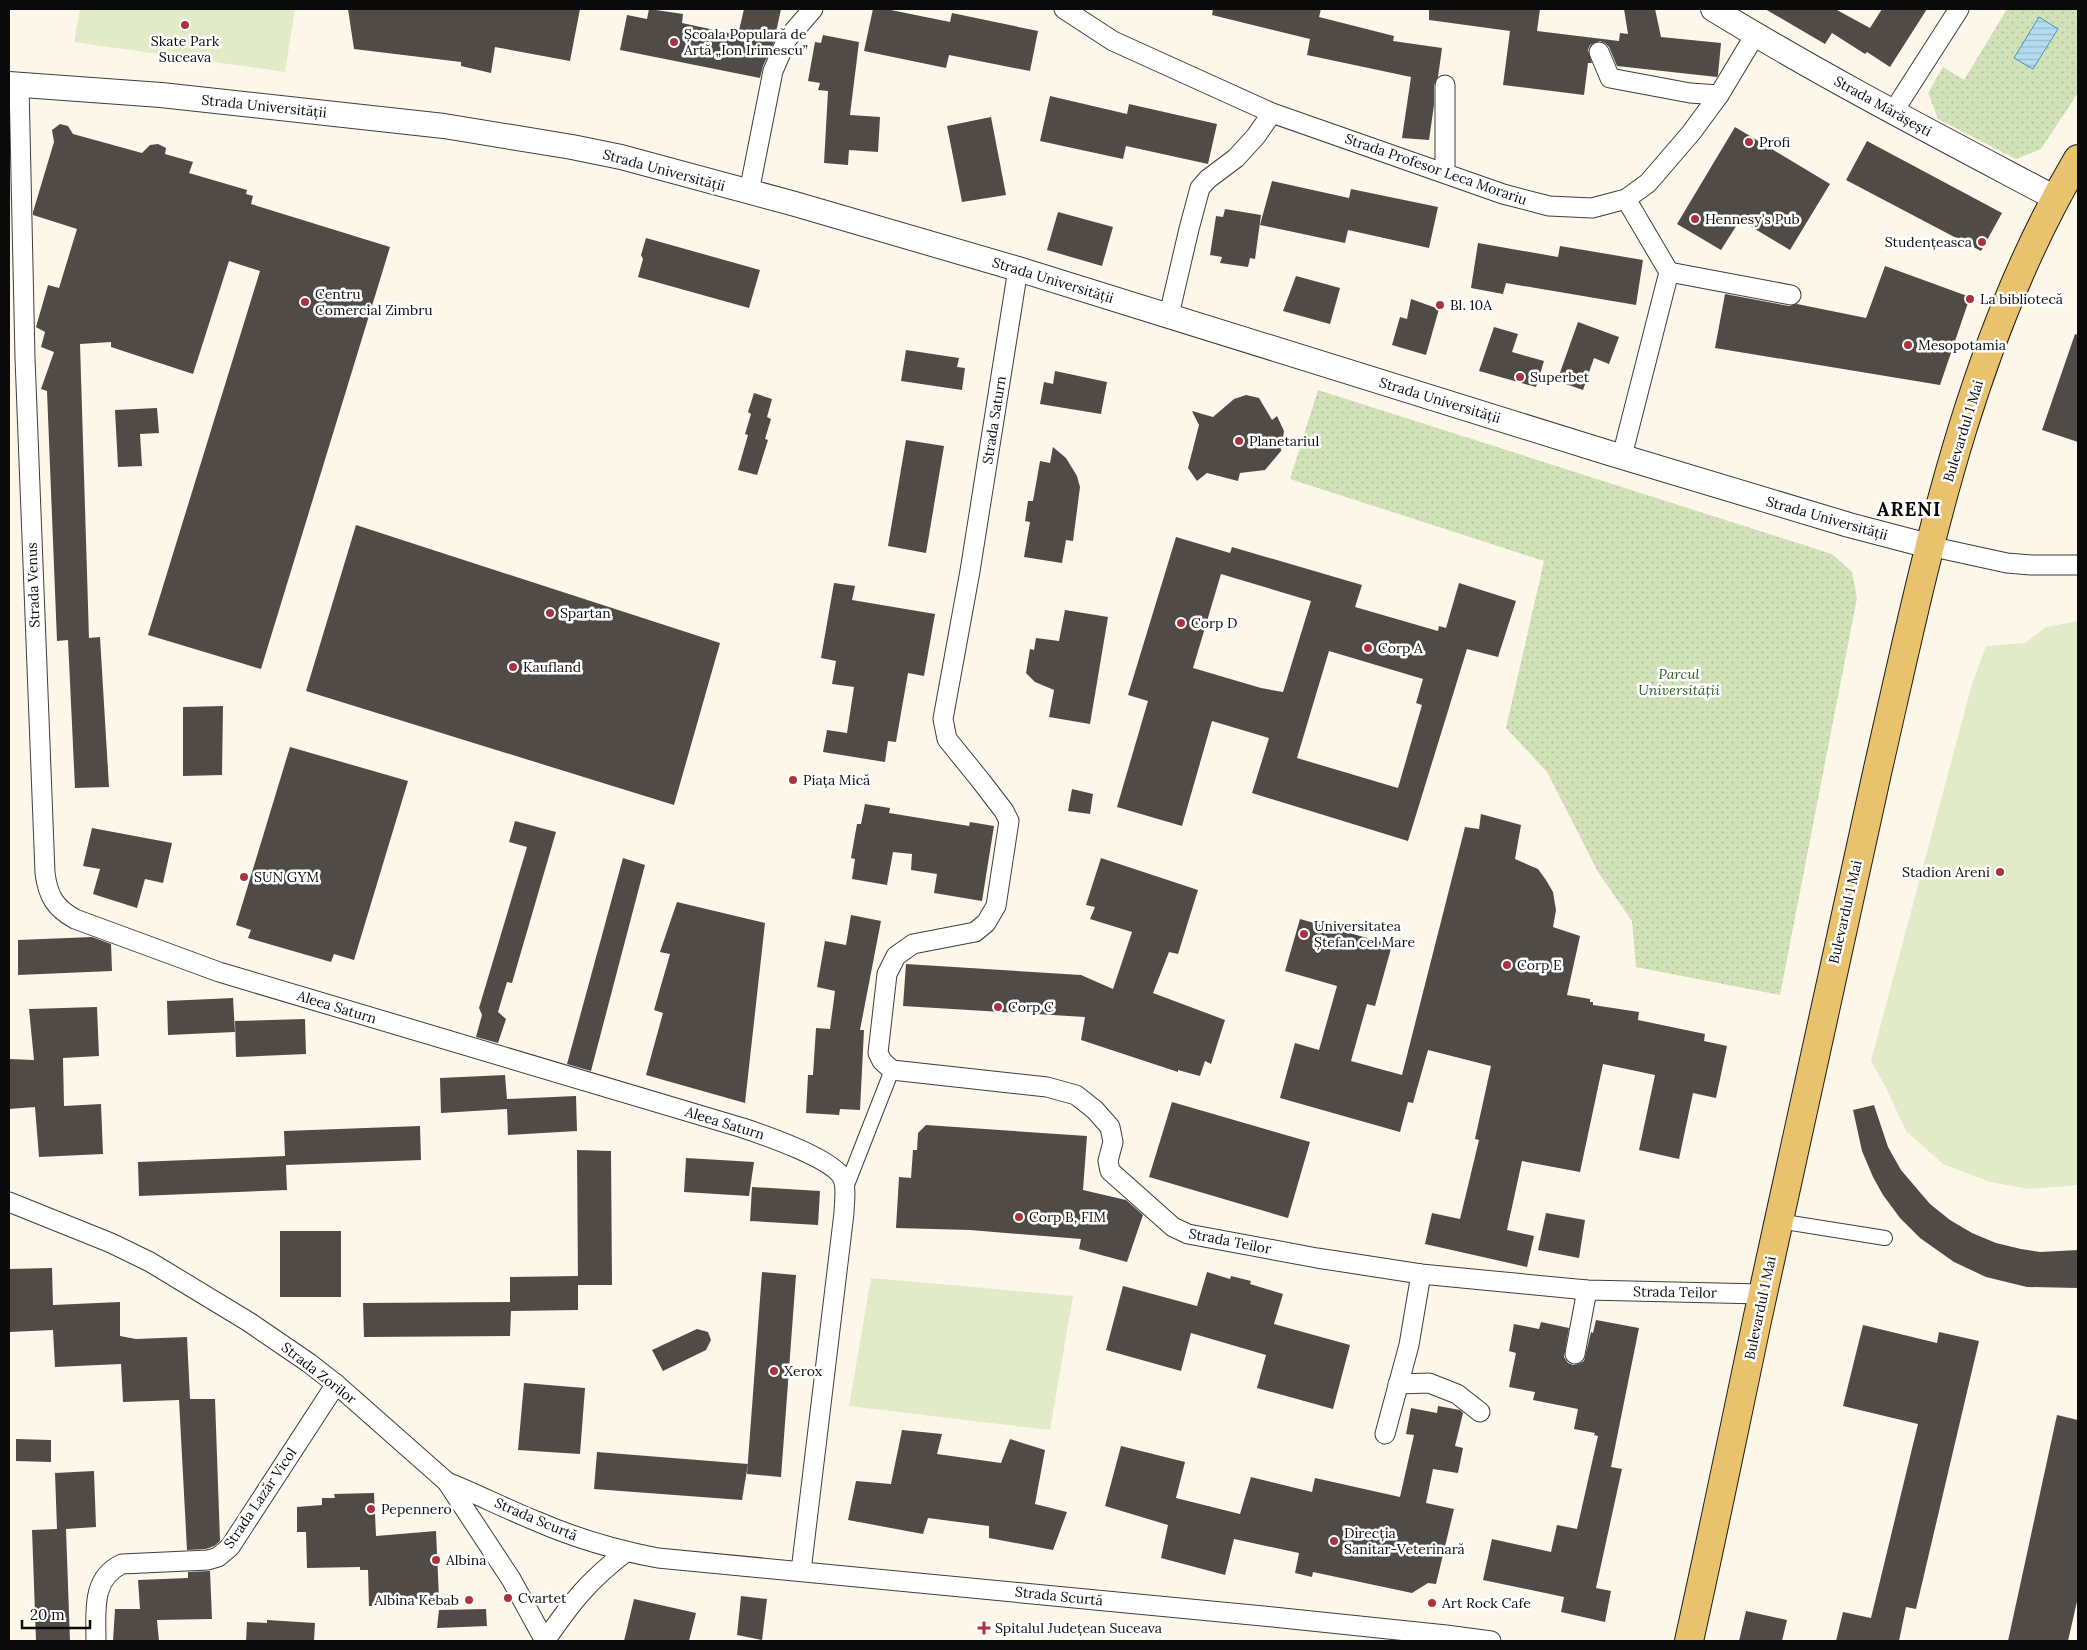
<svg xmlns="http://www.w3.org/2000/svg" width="2087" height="1650" font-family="Lora,serif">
  <defs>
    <pattern id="park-dots" width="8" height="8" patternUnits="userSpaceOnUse" patternTransform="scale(1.25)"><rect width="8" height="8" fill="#d1e2b8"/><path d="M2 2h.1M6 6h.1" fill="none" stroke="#b2c19d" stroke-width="1.8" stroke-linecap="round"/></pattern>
    <pattern id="water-rules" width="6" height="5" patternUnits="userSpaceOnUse" patternTransform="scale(1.25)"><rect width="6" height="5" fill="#b4dcee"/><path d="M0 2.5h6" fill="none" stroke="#99bbcb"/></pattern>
  </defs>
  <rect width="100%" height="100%" fill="#fdf7e9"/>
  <g fill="url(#park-dots)">
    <path d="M2007 9H2078V93L2041 149 2016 159 1938 119 1928 93 1943 67 1964 80Z"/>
    <path d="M1318 390 1832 554 1852 572 1857 598 1780 995 1636 967 1632 921 1598 872 1547 772 1506 728 1544 561 1290 479Z"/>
  </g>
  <g fill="#e1ebc8">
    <path d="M80 9H295L285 72 74 42Z"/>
    <path d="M2078 621V1185L2029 1189 1990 1182 1943 1164 1906 1131 1886 1088 1871 1061 1972 684 1986 646 2025 643 2046 627Z"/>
    <path d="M871 1278 1073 1296 1050 1430 849 1406Z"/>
  </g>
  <path fill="url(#water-rules)" stroke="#4395bd" d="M2039 17 2058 29 2033 69 2014 58Z"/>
  <g fill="#514b48" fill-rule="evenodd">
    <path d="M348 9H580L570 61 495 47 491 73 461 66V62L354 49Z"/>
    <path d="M649 9 683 14 682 23 738 35 744 9H781L774 42 763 66 760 78 620 50 627 15 647 19Z"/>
    <path d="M873 9H886L950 22 952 13 1038 31 1030 71 949 55 946 68 864 51Z"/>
    <path d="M1213 9H1321L1319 17 1394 36 1393 41 1442 48 1438 77 1434 85V105L1429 140 1402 138 1411 77 1307 55 1310 39 1212 15Z"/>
    <path d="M1429 9H1540L1537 31 1619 41 1620 33 1628 34 1624 9H1655L1661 37 1721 43 1718 75 1717 77 1617 66 1609 47 1605 43 1600 41 1590 45 1588 50 1592 63H1588L1584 95 1503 85 1510 31 1429 20Z"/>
    <path d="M1765 9H1835L1870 28 1882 9H1927L1890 67 1867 52 1865 54 1832 33 1825 44Z"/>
    <path d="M823 35 859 42 850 115 880 117 878 152 849 150 848 165 824 163 828 91 818 90 820 83 808 81 815 42 821 43Z"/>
    <path d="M1050 96 1127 114 1129 104 1217 124 1208 164 1126 146 1123 159 1040 141Z"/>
    <path d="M991 117 1006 195 962 202 947 126Z"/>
    <path d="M60 124 68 126 73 134 142 153 150 145 158 144 166 148 165 154 193 162 189 173 247 190 246 194 253 196 251 204 390 247 261 669 148 635 260 271 229 261 193 374 111 347V342L80 344 89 638 100 637 109 787 75 788 68 640 57 641 47 391 41 389 54 352 41 347 45 332 36 327 48 285 59 288 77 229 33 215V212L54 142 52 130Z"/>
    <path d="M1735 127 1830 184 1790 250 1740 220 1721 250 1677 224Z"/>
    <path d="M1867 141 2002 213 1981 251 1846 180Z"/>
    <path d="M1272 181 1349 198 1351 189 1438 207 1429 248 1348 230 1345 243 1260 225Z"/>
    <path d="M1225 209 1261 215 1255 259 1250 258 1248 267 1220 263 1222 257 1210 255 1216 216 1223 217Z"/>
    <path d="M1058 212 1113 227 1102 266 1047 250Z"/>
    <path d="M646 238 760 270 749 308 638 277 643 259 641 255Z"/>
    <path d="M1478 243 1558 257 1560 246 1643 260 1636 305 1506 283 1503 294 1471 288Z"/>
    <path d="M1885 266 1970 297 1940 385 1715 348 1725 294 1789 306 1797 304 1866 318Z"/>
    <path d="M1296 276 1340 288 1330 324 1283 311Z"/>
    <path d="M1411 299 1439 309 1426 355 1392 345 1400 317 1407 319Z"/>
    <path d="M1578 322 1619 337 1609 364 1594 358 1583 390 1557 381Z"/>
    <path d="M1494 327 1518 334 1512 352 1544 361 1536 387 1479 371Z"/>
    <path d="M2075 334 2078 335V442L2042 430Z"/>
    <path d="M906 350 959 358 957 367 965 368 962 390 901 381Z"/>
    <path d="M1055 371 1107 382 1101 414 1040 404 1044 382 1053 384Z"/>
    <path d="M754 393 772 399 767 417 771 419 765 439 768 440 757 475 738 470 748 435 745 434 751 414 748 412Z"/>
    <path d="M1246 395 1259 398 1272 420 1277 416 1284 431 1281 451 1265 470 1240 473 1238 481 1207 473 1197 481 1188 468 1199 425 1192 411 1213 417 1234 399Z"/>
    <path d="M157 408 159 433 140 434 142 466 118 467 115 410Z"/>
    <path d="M906 440 944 446 926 553 888 546Z"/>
    <path d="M1053 447 1066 458 1077 476 1080 487 1073 541 1066 540 1062 563 1024 557 1030 522 1025 521 1028 501H1033L1040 461 1050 463Z"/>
    <path d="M356 525 720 643 674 805 306 691Z"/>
    <path d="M1176 537 1230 553 1232 547 1362 585 1355 607 1438 631 1439 626 1446 628 1459 583 1516 601 1498 657 1467 649 1408 841 1252 793 1269 738 1212 721 1182 826 1117 807 1148 701 1128 695ZM1221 574 1311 601 1283 692 1261 688 1193 668ZM1329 651 1423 679 1416 703 1422 705 1398 788 1297 758Z"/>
    <path d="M834 583 855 586 852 600 935 614 924 676 908 673 896 742 888 741 885 762 823 752 827 730 847 733 854 687 832 684 836 661 821 658Z"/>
    <path d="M1065 610 1108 617 1090 724 1049 717 1054 690 1035 682 1026 673 1030 649 1034 650 1036 638 1059 641Z"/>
    <path d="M223 706 222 775 183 776V707Z"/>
    <path d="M290 747 408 781 354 960 334 954 331 962 248 938 251 930 236 925Z"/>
    <path d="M1072 789 1093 794 1090 814 1068 811Z"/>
    <path d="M865 804 890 808 889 813 969 826 970 822 994 826 982 901 934 893 937 874 911 870 912 854 893 852 887 885 852 879 855 859 851 858 857 824H861Z"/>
    <path d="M1481 814 1521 825 1515 859 1538 869 1546 880 1553 892 1556 910 1553 927 1580 936 1567 995 1590 999V1002H1593V1005L1639 1012 1638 1020 1705 1034 1704 1041 1727 1046 1716 1098 1693 1093 1679 1159 1639 1150 1655 1075 1603 1064 1580 1172 1522 1161 1507 1230 1534 1236 1527 1267 1425 1244 1432 1213 1460 1219 1479 1140 1475 1139 1491 1066 1428 1050 1413 1103 1408 1102 1400 1132 1280 1098 1295 1043 1319 1050 1337 986 1285 971 1300 919 1392 945 1375 1006 1367 1004 1351 1061 1402 1075 1465 827 1479 829Z"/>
    <path d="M515 821 556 832 512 983 507 982 498 1012 506 1019 498 1043 476 1037 482 1015 479 1008 527 847 509 842Z"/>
    <path d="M92 828 172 843 163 883 145 879 137 908 93 894 100 869 83 866Z"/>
    <path d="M623 858 645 865 591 1071 567 1064Z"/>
    <path d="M1101 858 1198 890 1178 954 1169 952 1153 993 1225 1020 1211 1064 1205 1061 1200 1076 1178 1070V1072L1081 1040 1085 1017 903 1006 906 964 1081 975 1113 989 1132 932 1090 919 1095 907 1086 905Z"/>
    <path d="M677 902 765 923 745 1103 646 1075 663 1013 654 1010 670 954 660 952Z"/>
    <path d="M851 915 881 921 860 1030H864L860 1110 840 1109 839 1115 806 1113 808 1075H813L816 1028 830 1029 835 991 817 987 825 941 846 945Z"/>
    <path d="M92 937 111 944 112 971 18 975V940Z"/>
    <path d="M233 998 235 1032 168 1035 167 1001Z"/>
    <path d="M97 1007 99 1056 63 1058 64 1106 101 1104 103 1154 39 1157 35 1107 9 1109V1059L34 1060 29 1009Z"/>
    <path d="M305 1019 306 1054 236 1057 235 1021Z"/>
    <path d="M505 1075 507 1099 576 1096 577 1131 508 1135 507 1109 441 1113 440 1078Z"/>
    <path d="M1172 1102 1310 1142 1288 1218 1149 1177Z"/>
    <path d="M1874 1105 1888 1147 1901 1170 1930 1204 1950 1220 1972 1233 1996 1243 2021 1249 2040 1252 2078 1250V1288L2027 1287 1986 1277 1954 1262 1920 1238 1900 1218 1883 1195 1873 1177 1862 1151 1853 1110Z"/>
    <path d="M926 1125 1087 1136 1083 1190 1126 1200 1143 1215 1127 1262 1079 1249 1081 1239 970 1230 896 1228 899 1177 911 1178 913 1150H917L918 1133Z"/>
    <path d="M420 1126 421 1160 286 1165 287 1190 139 1196 138 1162 285 1156 284 1131Z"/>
    <path d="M577 1150 611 1151 612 1285H578Z"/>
    <path d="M686 1158 754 1162 749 1196 684 1192Z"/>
    <path d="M752 1187 820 1191 818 1225 750 1221Z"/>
    <path d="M1546 1213 1585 1220 1579 1258 1538 1250Z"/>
    <rect x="280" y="1231" width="61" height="66"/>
    <path d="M52 1268 53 1305 120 1302V1336L136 1339 187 1337 190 1399H215L220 1541 214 1546 206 1549 187 1550 179 1400 123 1402 121 1364 55 1367 53 1330 9 1332V1269Z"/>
    <path d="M762 1272 796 1275 781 1477 747 1474Z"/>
    <path d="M1207 1272 1230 1279 1231 1276 1251 1281 1250 1284 1283 1294 1274 1324 1350 1345 1333 1409 1257 1388 1266 1355 1191 1333 1181 1371 1106 1350 1123 1286 1197 1306Z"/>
    <path d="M578 1276V1310L511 1311 510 1336 364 1337 363 1303 510 1302V1277Z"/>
    <path d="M1596 1320 1639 1328 1611 1467 1622 1469 1596 1588 1611 1591 1605 1622 1561 1612 1564 1597 1483 1580 1492 1539 1551 1552 1557 1525 1577 1529 1598 1436 1594 1435 1595 1433 1574 1429 1578 1409 1533 1400 1535 1392 1509 1387 1516 1353 1509 1351 1514 1324 1539 1329 1541 1322 1569 1328 1564 1357 1568 1363 1573 1365 1579 1364 1584 1361 1591 1332 1593 1333Z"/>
    <path d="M1863 1325 1937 1343 1939 1332 1979 1341 1916 1609 1906 1607 1899 1641H1836L1843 1612 1871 1618 1918 1424 1843 1406Z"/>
    <path d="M697 1329 708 1332 711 1340 706 1350 663 1371 652 1350Z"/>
    <path d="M524 1383 585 1388 580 1454 518 1450Z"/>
    <path d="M1438 1406 1460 1410 1463 1413 1455 1446 1463 1448 1458 1473 1433 1469 1426 1503 1454 1509 1436 1584 1428 1583 1412 1593 1313 1572 1312 1577 1295 1573 1299 1553 1234 1539 1225 1575 1161 1558 1168 1525 1105 1506 1121 1446 1185 1462 1176 1498 1240 1514 1251 1477 1312 1492 1315 1478 1400 1497 1414 1435 1406 1434 1411 1408 1437 1413Z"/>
    <path d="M2057 1415 2078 1420V1597L2068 1641H2008Z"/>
    <path d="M902 1430 942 1434 937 1454 1001 1463 1010 1439 1045 1450 1035 1504 1067 1512 1053 1550 989 1538V1526L928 1518 923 1534 848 1520 856 1481 891 1484Z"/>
    <path d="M16 1439 51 1440V1462L16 1461Z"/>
    <path d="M597 1452 748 1464 742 1500 594 1489Z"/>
    <path d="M94 1471 96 1527 66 1529 70 1641H36L32 1530 57 1529 55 1473Z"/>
    <path d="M374 1493 376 1536 436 1531 439 1598 395 1600V1605L369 1606 368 1570H360V1567L307 1568 306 1532H297V1507L322 1505V1498H335L334 1494Z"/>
    <path d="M210 1571 212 1619 157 1620 159 1641H113L115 1609H140L138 1580 188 1578V1572Z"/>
    <path d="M741 1596 767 1599 762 1640 737 1635Z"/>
    <path d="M634 1599 696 1613 689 1641H624Z"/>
    <path d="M486 1609 487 1626 437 1628 439 1610Z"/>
    <path d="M1746 1611 1787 1620 1782 1641H1739Z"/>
    <path d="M267 1620 315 1623 314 1641H246L247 1622 267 1623Z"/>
  </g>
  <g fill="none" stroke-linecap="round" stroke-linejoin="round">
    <g stroke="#3d3d3d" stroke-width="16">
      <g id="pedestrian">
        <path d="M845 1190 892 1070"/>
        <path d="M1778 1221 1885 1238"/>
      </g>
    </g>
    <g stroke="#3d3d3d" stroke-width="21">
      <g id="minor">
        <path d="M1064 9 1113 41 1272 113 1503 194 1549 206 1592 208 1626 199 1648 183 1691 133 1719 95 1755 35"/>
        <path d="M1599 52 1610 78 1690 93 1719 95"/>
        <path d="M19 84 25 358 45 873C48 896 55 908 75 919L219 972 743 1128C764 1135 835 1159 843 1179 847 1190 844 1202 844 1213L801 1571"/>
        <path d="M1445 85V173"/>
        <path d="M1893 112 1959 9"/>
        <path d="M749 192 773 71 787 39 813 9"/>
        <path d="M1018 269 970 571 943 719 947 739 981 781 1004 811 1009 821 996 906 986 923 975 932 913 944 896 956 887 974 878 1053 882 1061 892 1070 1047 1087 1076 1095 1095 1110 1110 1127 1113 1142 1108 1161 1110 1171 1173 1227 1188 1234 1317 1258 1421 1274 1587 1290 1762 1294"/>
        <path d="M1669 272 1791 295"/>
        <path d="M1169 315 1189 229 1200 188 1208 179 1236 158 1256 136 1272 113"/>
        <path d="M1622 456 1669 272 1626 199"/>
        <path d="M1929 546 2007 563 2031 565H2078"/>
        <path d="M9 1202 111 1243 150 1262 249 1322 309 1363 336 1384 447 1482 511 1579 545 1641C571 1603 589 1580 626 1552"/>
        <path d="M1575 1354 1587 1290"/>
        <path d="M1398 1384 1429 1383 1457 1394 1480 1412"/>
        <path d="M1385 1434 1409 1345 1421 1274"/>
        <path d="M447 1482C477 1494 506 1509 536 1521 575 1538 616 1550 658 1558L1273 1617 1446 1635 1491 1641"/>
        <path d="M96 1641C96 1612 91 1578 122 1564L208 1560 218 1557 230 1547 336 1384"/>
      </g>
    </g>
    <g stroke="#3d3d3d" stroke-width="26">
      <g id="tertiary">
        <path d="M1713 9C1824 77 1940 137 2055 198"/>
        <path d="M9 84 161 95 444 126 572 147 621 157 795 204 1018 269 1606 452 1849 525 1929 546"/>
      </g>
    </g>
    <g stroke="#1b1b1b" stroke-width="30">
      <path id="primary" d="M1689 1641C1713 1533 1735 1425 1758 1316 1796 1135 1836 954 1877 773 1925 563 1967 346 2078 159"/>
    </g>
    <use href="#pedestrian" stroke="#fff" stroke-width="14"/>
    <use href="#minor" stroke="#fff" stroke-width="19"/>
    <use href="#tertiary" stroke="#fff" stroke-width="24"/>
    <use href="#primary" stroke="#e9c26d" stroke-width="28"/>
  </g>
  <g fill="#a93340" stroke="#fff" stroke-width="2">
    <circle cx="185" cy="25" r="5"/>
    <circle cx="674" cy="42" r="5"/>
    <circle cx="1749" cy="142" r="5"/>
    <circle cx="1695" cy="219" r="5"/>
    <circle cx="1982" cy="242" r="5"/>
    <circle cx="1970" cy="299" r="5"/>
    <circle cx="305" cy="302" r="5"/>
    <circle cx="1440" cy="305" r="5"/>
    <circle cx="1908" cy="345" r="5"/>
    <circle cx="1520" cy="377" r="5"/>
    <circle cx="1239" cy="441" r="5"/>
    <circle cx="550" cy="613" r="5"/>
    <circle cx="1181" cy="623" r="5"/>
    <circle cx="1368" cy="648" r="5"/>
    <circle cx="513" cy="667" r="5"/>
    <circle cx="793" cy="780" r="5"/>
    <circle cx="2000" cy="872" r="5"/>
    <circle cx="244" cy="877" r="5"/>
    <circle cx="1304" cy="934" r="5"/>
    <circle cx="1507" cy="965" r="5"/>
    <circle cx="998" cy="1007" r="5"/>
    <circle cx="1019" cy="1217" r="5"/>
    <circle cx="774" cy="1371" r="5"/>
    <circle cx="371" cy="1509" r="5"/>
    <circle cx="1334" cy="1541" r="5"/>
    <circle cx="436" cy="1560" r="5"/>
    <circle cx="508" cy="1598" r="5"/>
    <circle cx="469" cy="1600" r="5"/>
    <circle cx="1432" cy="1603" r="5"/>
    <path d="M981.5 1620.5h5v5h5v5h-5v5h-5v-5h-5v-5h5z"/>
  </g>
  <g text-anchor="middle" stroke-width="5" stroke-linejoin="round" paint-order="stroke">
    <g font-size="14" fill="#0a0a0a" stroke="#fff" text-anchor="start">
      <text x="684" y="39">Școala Populară de<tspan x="684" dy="16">Artă „Ion Irimescu”</tspan></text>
      <text x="185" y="46" text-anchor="middle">Skate Park<tspan x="185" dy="16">Suceava</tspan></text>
      <text x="1759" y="147">Profi</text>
      <text x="1705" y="224">Hennesy's Pub</text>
      <text x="1972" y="247" text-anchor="end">Studențeasca</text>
      <text x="315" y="299">Centru<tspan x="315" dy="16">Comercial Zimbru</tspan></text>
      <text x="1980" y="304">La bibliotecă</text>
      <text x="1450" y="310">Bl. 10A</text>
      <text x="1918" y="350">Mesopotamia</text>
      <text x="1530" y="382">Superbet</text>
      <text x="1249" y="446">Planetariul</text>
      <text x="560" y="618">Spartan</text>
      <text x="1191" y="628">Corp D</text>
      <text x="1378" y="653">Corp A</text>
      <text x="523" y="672">Kaufland</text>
      <text x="803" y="785">Piața Mică</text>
      <text x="1990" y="877" text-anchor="end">Stadion Areni</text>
      <text x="254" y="882">SUN GYM</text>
      <text x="1314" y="931">Universitatea<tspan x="1314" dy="16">Ștefan cel Mare</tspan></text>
      <text x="1517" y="970">Corp E</text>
      <text x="1008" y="1012">Corp C</text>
      <text x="1029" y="1222">Corp B, FIM</text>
      <text x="784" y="1376">Xerox</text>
      <text x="381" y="1514">Pepennero</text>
      <text x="1344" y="1538">Direcția<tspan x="1344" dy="16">Sanitar-Veterinară</tspan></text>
      <text x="446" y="1565">Albina</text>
      <text x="518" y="1603">Cvartet</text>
      <text x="459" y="1605" text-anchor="end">Albina Kebab</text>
      <text x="1442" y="1608">Art Rock Cafe</text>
      <text x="995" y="1633">Spitalul Județean Suceava</text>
    </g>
    <g font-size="14" fill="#0a0a0a" stroke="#fff">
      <text transform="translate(264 106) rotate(6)" y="5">Strada Universității</text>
      <text transform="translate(1883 106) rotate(29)" y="5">Strada Mărășești</text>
      <text transform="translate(1436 169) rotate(19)" y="5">Strada Profesor Leca Morariu</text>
      <text transform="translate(664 170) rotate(15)" y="5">Strada Universității</text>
      <text transform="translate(1053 280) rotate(17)" y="5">Strada Universității</text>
      <text transform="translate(1440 400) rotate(17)" y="5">Strada Universității</text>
      <text transform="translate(994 420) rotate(-81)" y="5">Strada Saturn</text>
      <text transform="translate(1963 431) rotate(-73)" y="5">Bulevardul 1 Mai</text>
      <text transform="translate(1827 518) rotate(16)" y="5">Strada Universității</text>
      <text transform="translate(33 585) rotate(-92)" y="5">Strada Venus</text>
      <text transform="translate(1845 912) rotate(-77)" y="5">Bulevardul 1 Mai</text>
      <text transform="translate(337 1007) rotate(17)" y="5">Aleea Saturn</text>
      <text transform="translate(725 1123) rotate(17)" y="5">Aleea Saturn</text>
      <text transform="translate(1230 1241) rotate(11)" y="5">Strada Teilor</text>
      <text transform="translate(1675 1292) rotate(1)" y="5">Strada Teilor</text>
      <text transform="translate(1760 1308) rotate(-78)" y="5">Bulevardul 1 Mai</text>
      <text transform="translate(319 1373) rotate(38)" y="5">Strada Zorilor</text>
      <text transform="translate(260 1498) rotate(-56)" y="5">Strada Lazăr Vicol</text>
      <text transform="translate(536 1519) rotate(23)" y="5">Strada Scurtă</text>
      <text transform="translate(1059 1596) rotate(6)" y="5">Strada Scurtă</text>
    </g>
    <g font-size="14" font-style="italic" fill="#325923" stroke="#fff">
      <text x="1679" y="679">Parcul<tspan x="1679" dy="16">Universității</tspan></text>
    </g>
    <g font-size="19" font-weight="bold" letter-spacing="1" fill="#0a0a0a" stroke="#fff">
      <text x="1909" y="516">ARENI</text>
    </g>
  </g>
  <rect width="2087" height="1650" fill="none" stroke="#0a0a0a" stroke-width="20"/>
  <path d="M22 1620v8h68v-8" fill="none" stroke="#0a0a0a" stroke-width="2.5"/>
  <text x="30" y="1620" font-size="15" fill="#0a0a0a" stroke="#ffffff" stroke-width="4" paint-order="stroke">20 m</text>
</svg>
